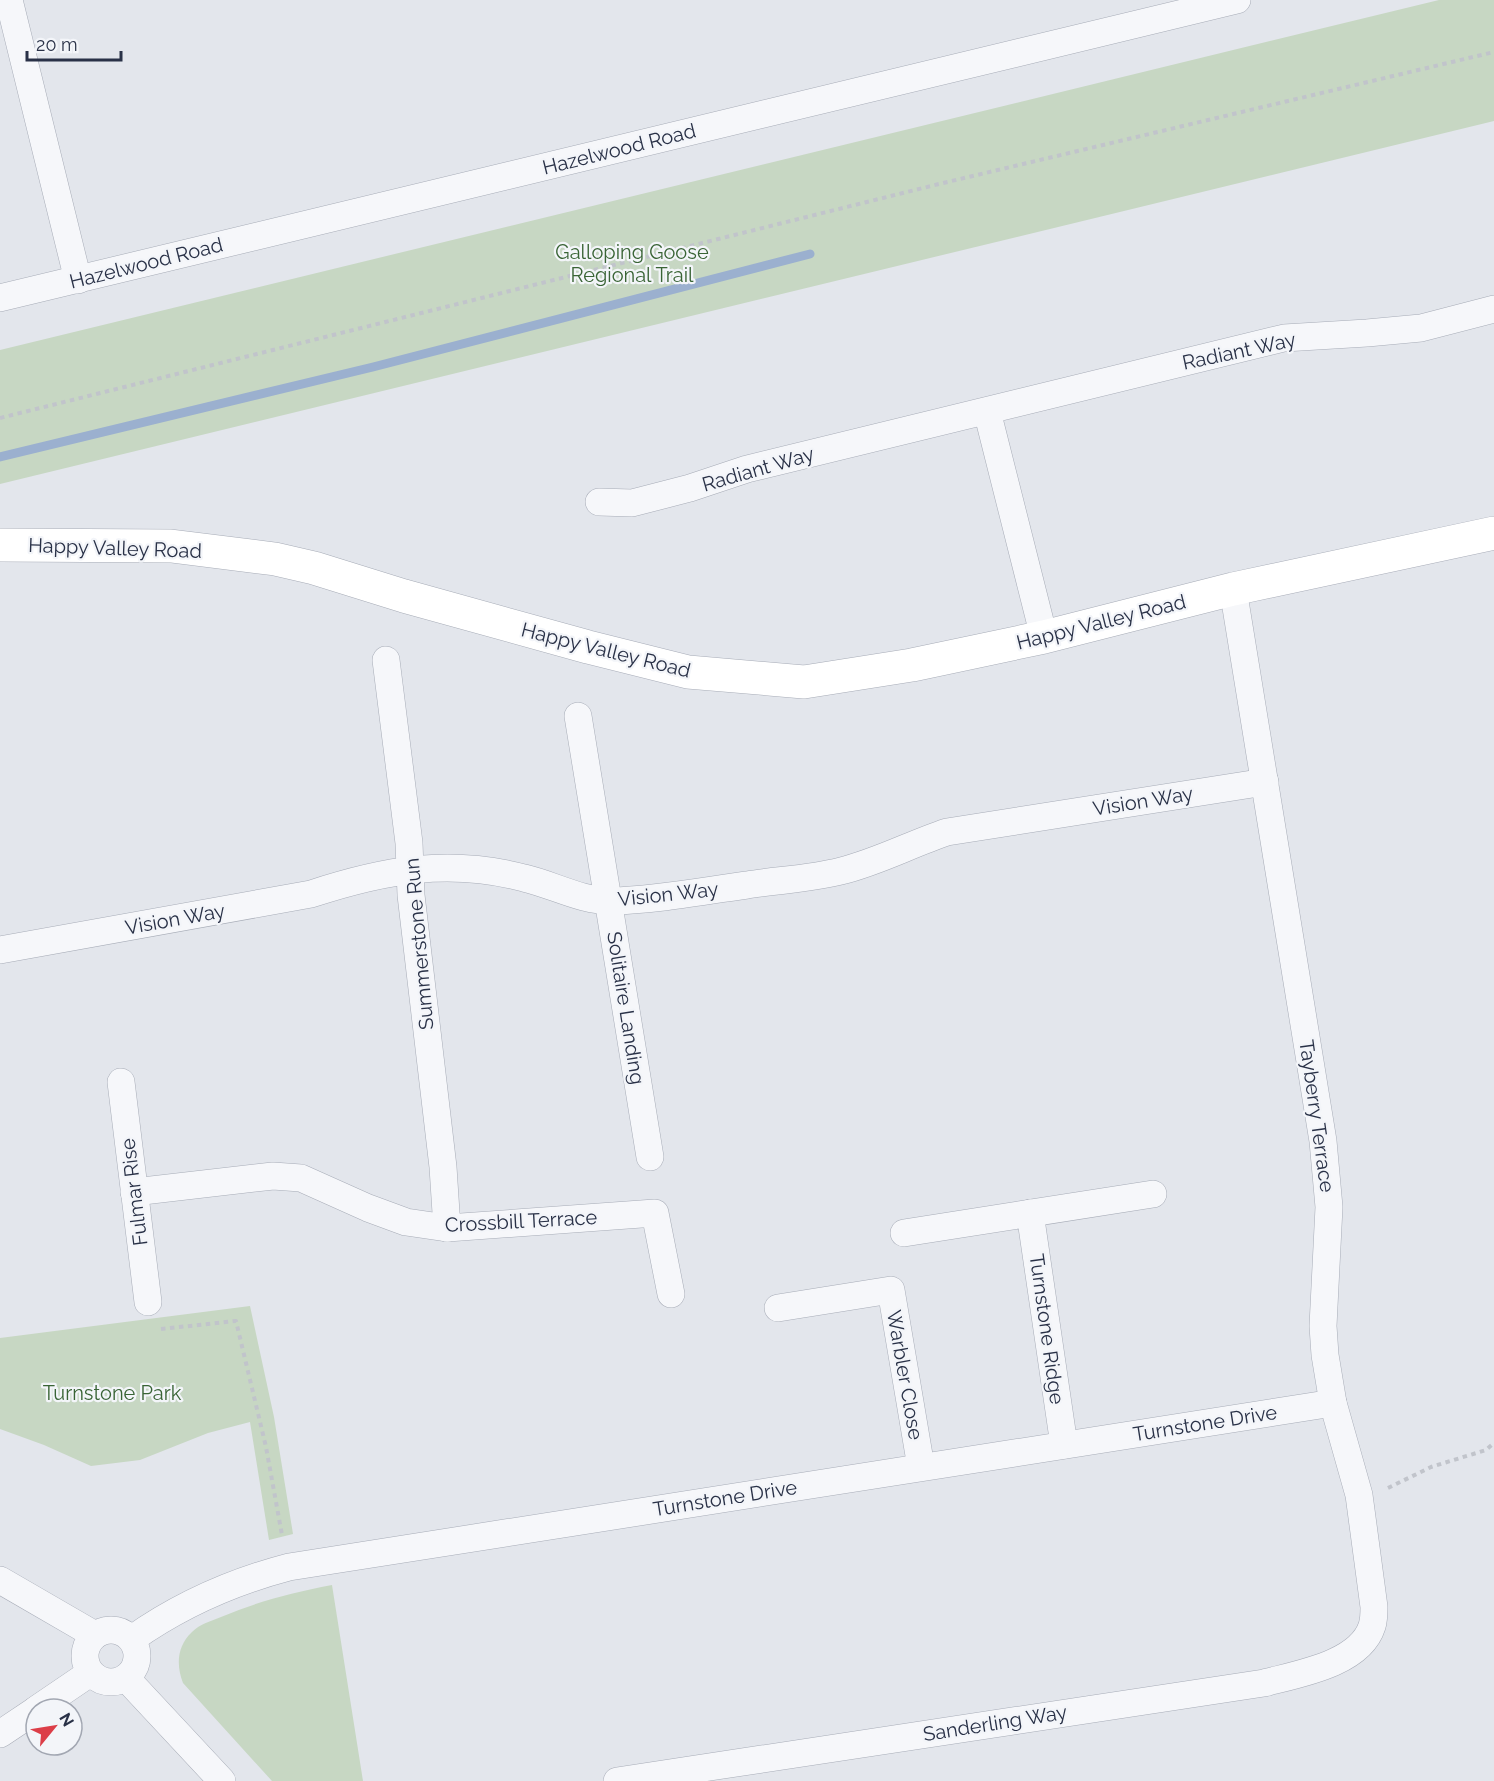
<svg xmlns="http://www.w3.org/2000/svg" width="1494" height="1781" font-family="Raleway,sans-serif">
  <rect width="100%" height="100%" fill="#e3e6ec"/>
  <g fill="#c7d7c3">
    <path d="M1439 0H1494V121L0 484V350Z"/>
    <path d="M250 1306 274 1417 293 1534 269 1540 250 1422 208 1433 140 1460 91 1466 44 1445 0 1429V1338Z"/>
    <path d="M332 1585 363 1781H272L183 1683C176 1665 177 1646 192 1632 200 1624 211 1621 221 1617 259 1601 291 1593 332 1585Z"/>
  </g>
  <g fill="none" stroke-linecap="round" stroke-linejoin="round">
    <path stroke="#9bb0cf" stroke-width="9" d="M0 457 373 367 810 254"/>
    <g stroke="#a7acb7" stroke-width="28">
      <g id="minor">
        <path d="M9 0 78 280"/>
        <path d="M0 298 1237 0"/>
        <path d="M987 411 1044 637"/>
        <path d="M599 502 632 503 690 488 747 469 1284 338 1367 333 1421 328 1494 309"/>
        <path d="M386 660 409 843 411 895 443 1167 447 1228"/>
        <path d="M578 716 650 1157"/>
        <path d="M0 950 311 894C384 870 449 858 524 878 554 885 581 901 612 901 657 900 702 891 747 885 777 880 810 879 841 871 878 862 911 844 947 832L1265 782"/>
        <path d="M121 1082 148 1302"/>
        <path d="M134 1192 273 1176 301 1178 368 1208 406 1222 447 1228 655 1213 671 1294"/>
        <path d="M1030 1213 1064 1445"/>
        <path d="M904 1233 1153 1194"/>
        <path d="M778 1308 891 1290 921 1467"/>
        <path d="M0 1580 95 1635"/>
        <circle cx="111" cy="1656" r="26"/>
        <path d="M132 1639C180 1605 232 1582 289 1567L1333 1403"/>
        <path d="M126 1678 222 1781"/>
        <path d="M37 1709 90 1673"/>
        <path d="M0 1734 36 1710"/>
        <path d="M617 1781 1264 1683C1298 1674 1360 1664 1372 1626 1374 1620 1374 1613 1374 1607L1359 1495 1333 1403 1325 1355 1323 1326 1329 1207 1323 1141 1233 589"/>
      </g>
    </g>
    <g stroke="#a7acb7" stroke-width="34">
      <path id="secondary" d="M0 545 171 546 275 559 314 568 404 596 588 647 688 672 804 682 912 665 1044 637 1233 589 1494 533"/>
    </g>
    <g stroke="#c1c4cb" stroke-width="4" stroke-dasharray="4.5 4.5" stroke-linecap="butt">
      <path d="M0 418 939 184 1494 52"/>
      <path d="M161 1329 236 1321 266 1447 282 1535"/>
      <path d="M1388 1488 1431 1467 1486 1450 1494 1443"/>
    </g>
    <use href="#minor" stroke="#f6f7fa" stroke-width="27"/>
    <use href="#secondary" stroke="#fff" stroke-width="33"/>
  </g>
  <g text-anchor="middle" stroke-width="4.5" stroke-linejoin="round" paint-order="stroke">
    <g font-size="20" fill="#293147" stroke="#f3f5f9">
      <text transform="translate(619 149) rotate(-14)" y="7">Hazelwood Road</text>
      <text transform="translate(146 263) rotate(-14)" y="7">Hazelwood Road</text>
      <text transform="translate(1239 351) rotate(-12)" y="7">Radiant Way</text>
      <text transform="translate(758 469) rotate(-16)" y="7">Radiant Way</text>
      <text transform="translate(115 548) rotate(2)" y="7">Happy Valley Road</text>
      <text transform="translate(1101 622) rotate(-14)" y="7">Happy Valley Road</text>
      <text transform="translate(606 650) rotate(14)" y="7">Happy Valley Road</text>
      <text transform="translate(1143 801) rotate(-9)" y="7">Vision Way</text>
      <text transform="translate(668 894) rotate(-6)" y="7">Vision Way</text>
      <text transform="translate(175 919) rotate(-10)" y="7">Vision Way</text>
      <text transform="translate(419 944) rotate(-95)" y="7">Summerstone Run</text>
      <text transform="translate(626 1008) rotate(81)" y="7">Solitaire Landing</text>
      <text transform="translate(1317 1116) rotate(82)" y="7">Tayberry Terrace</text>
      <text transform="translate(134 1192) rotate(-97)" y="7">Fulmar Rise</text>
      <text transform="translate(521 1221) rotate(-3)" y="7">Crossbill Terrace</text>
      <text transform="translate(1047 1329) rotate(82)" y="7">Turnstone Ridge</text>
      <text transform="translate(905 1375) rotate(80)" y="7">Warbler Close</text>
      <text transform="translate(1205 1423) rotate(-9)" y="7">Turnstone Drive</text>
      <text transform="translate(725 1498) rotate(-9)" y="7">Turnstone Drive</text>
      <text transform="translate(995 1723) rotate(-9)" y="7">Sanderling Way</text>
    </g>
    <g font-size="20" fill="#396435" stroke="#f3f5f9">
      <text x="632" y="259">Galloping Goose<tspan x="632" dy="23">Regional Trail</tspan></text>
      <text x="112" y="1400">Turnstone Park</text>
    </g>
  </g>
  <g transform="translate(54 1727) rotate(60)"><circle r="28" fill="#f3f5f9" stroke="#a2a7b2" stroke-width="1.5"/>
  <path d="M0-4.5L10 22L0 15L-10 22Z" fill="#dc3e48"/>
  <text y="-9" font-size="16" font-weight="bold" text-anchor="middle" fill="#293147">N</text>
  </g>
  <path d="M27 51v9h94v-9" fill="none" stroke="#293147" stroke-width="3"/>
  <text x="36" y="51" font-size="18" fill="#293147" stroke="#f3f5f9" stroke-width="4.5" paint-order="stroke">20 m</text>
</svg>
